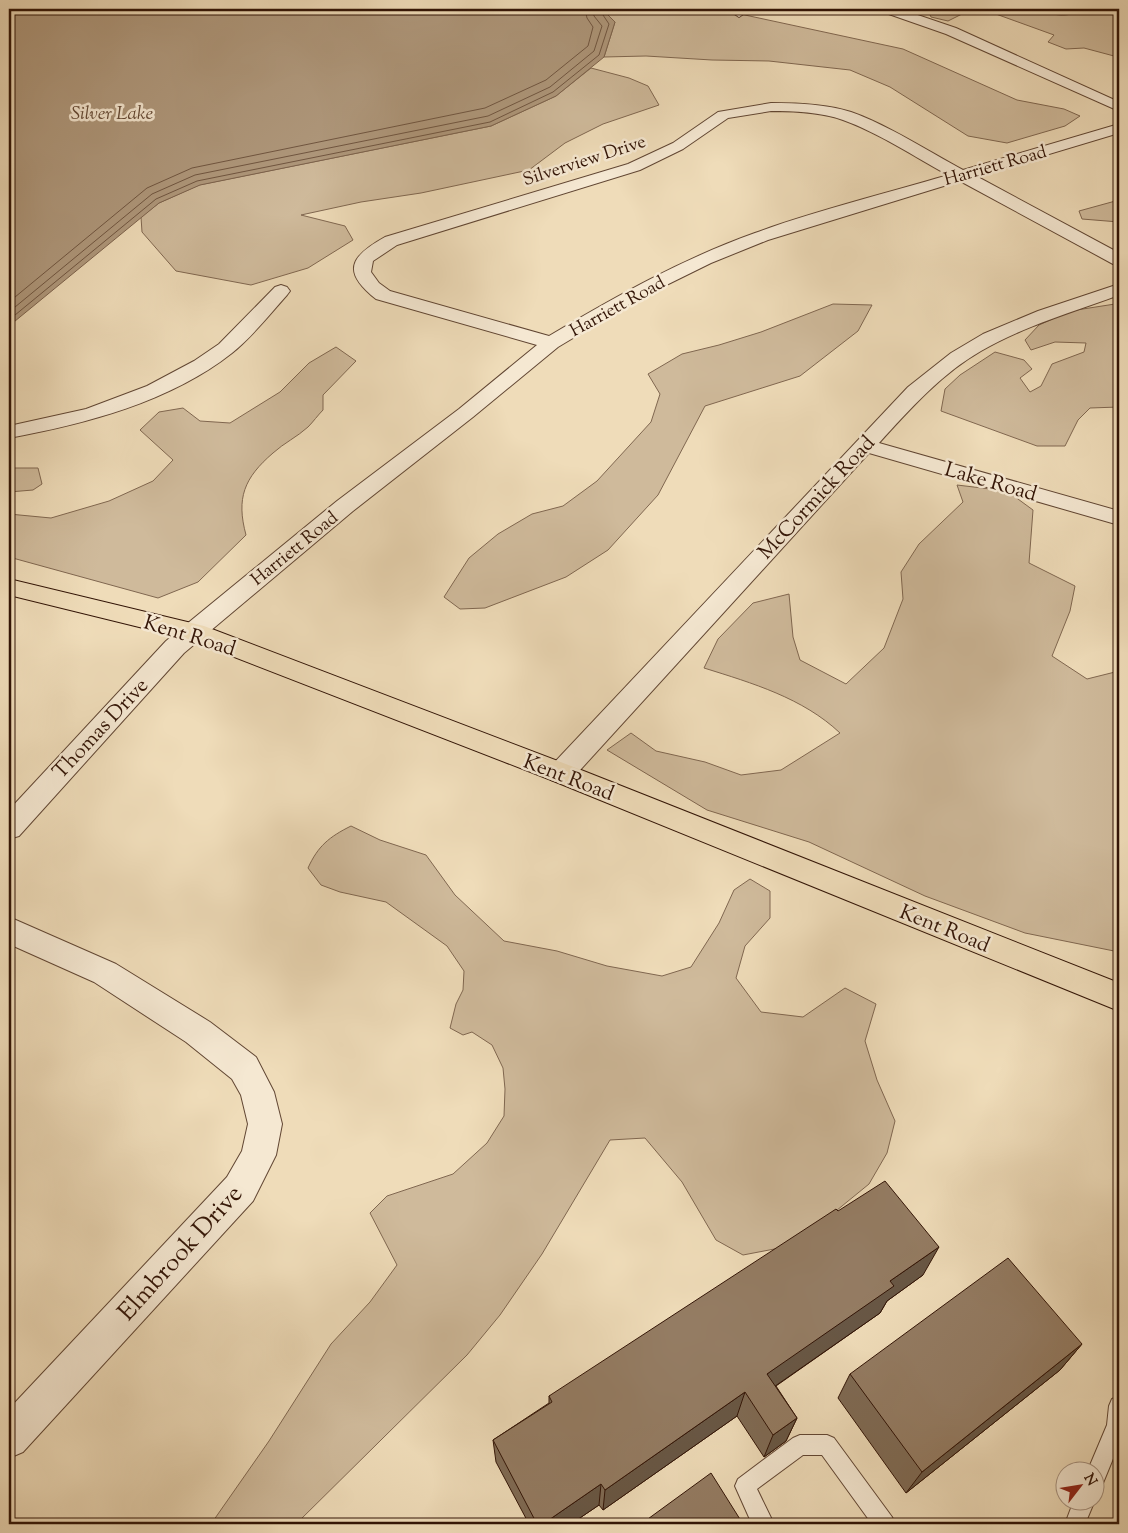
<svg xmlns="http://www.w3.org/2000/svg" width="1128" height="1533" font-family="'Sorts Mill Goudy',serif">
  <rect width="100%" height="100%" fill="#efdcb9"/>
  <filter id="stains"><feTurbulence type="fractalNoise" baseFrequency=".004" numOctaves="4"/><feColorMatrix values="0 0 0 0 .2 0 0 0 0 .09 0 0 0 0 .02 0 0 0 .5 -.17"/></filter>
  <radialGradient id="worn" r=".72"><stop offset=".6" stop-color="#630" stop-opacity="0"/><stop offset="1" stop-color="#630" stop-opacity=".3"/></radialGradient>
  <g fill="#cfba9b" stroke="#806750">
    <path d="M602 9H717L903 49 1017 100 1064 109 1080 116 1065 126 1007 143 968 136 890 87 850 70 769 61 712 60 646 56 604 57 615 22Z"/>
    <path d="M927 9H1037C1059 17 1066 17 1087 9 1096 6 1110 9 1119 9V59L1114 56 1084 48 1066 49 1048 42 1054 35 982 9H972L948 21 931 17Z"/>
    <path d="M591 68 629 78 648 86 659 105 603 124 565 143 529 170 421 193 361 202 301 215 345 226 353 240 308 268 251 285 176 271 142 232 141 217 159 203 199 185 491 126 556 96Z"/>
    <path d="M1119 200V222L1082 219 1079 211Z"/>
    <path d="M833 304 872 305 858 331 800 376 705 406 658 495 608 550 566 577 485 608 460 609 444 597 469 558 498 534 532 514 563 506 597 481 651 422 660 394 648 374 682 354 719 345 761 332Z"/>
    <path d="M1115 304 1119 308V407L1090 408 1078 420 1065 446H1037L941 411 945 389 960 375 995 352 1024 360 1032 369 1020 378 1030 392 1041 386 1052 364 1084 352 1086 343 1055 342 1031 350 1025 340 1039 325 1070 311Z"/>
    <path d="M336 347 356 361 323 395V410C318 415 313 422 308 427 297 437 284 443 273 453 244 478 236 498 246 535L198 582 158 598 9 557V514L51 518 109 501 153 481 173 460 140 430 159 412 183 408 200 421 230 423 280 392 309 363Z"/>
    <path d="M9 468H38L42 484 33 490 9 492Z"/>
    <path d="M957 485 1007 491 1033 510 1029 563 1075 586 1070 611 1052 656 1087 679 1119 671V952L1025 933 925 896 809 842 707 810 607 750 631 733 656 751 705 762 741 775 781 770 840 733C803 698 752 683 704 668L718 639 753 603 789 594 793 637 800 660 846 684 884 648 903 599 901 572 919 544 963 502Z"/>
    <path d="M351 826 380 840 426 855 455 895 504 941 557 951 607 966 662 976 691 967 719 923 734 890 750 879 770 891V918L745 946 736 978 761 1012 803 1017 845 988 876 1004 865 1041 877 1080 895 1121 887 1153 869 1184 831 1215 785 1247 743 1255 716 1240 682 1182 645 1138 610 1140 542 1254 500 1315 467 1355 296 1524H211L269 1441 331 1344 370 1302 397 1265 370 1213 387 1196 453 1174 487 1143 504 1116 505 1089 503 1068 492 1045 472 1032 463 1035 450 1028 456 1004 463 990 464 971 447 946 386 902 340 892 321 885 308 868C318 846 329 837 351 826Z"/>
  </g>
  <path fill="#af987c" stroke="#7d634d" d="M9 9H602L615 22 604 57 556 96 491 126 200 185 159 203 9 326Z"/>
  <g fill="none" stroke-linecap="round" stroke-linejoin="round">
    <g stroke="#705641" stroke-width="1">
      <path d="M9 302 147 188 192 168 485 108 546 80 588 46 593 27 587 18 585 9"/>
      <path d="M9 312 152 194 195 175 488 116 550 87 594 51 602 26 594 16 593 9"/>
      <path d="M9 320 156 199 197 181 490 122 553 92 599 55 609 24 599 9"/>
    </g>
    <g stroke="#614633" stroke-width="2">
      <g id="lane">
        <path d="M1119 1396V1444L1103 1483 1096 1486V1470H1088L1107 1425 1109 1406 1112 1399Z"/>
        <path d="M800 1435H827L834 1438 892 1517 895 1524H872L822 1455H803L757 1489 774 1524H752L735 1486 738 1479 793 1438Z"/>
        <path d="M1074 1500H1095L1085 1524H1065Z"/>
      </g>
    </g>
    <g stroke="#614633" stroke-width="2">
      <g id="street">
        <path d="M737 9H751L739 17 733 13Z"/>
        <path d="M882 9H900L956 28 1119 102V111L946 34 883 12Z"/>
        <path d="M771 103C797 103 826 104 851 112 888 125 928 151 963 170L1119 124V133L976 176 1119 253V265L1113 264 960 181 768 240 711 263 638 299 558 347 473 417 353 511 184 653 19 836 9 839V810L166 641 337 501 459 409 537 345 376 299C342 272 349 257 385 237L628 164 673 143 718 112ZM771 111C794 111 821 112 843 120 877 132 915 157 948 175 885 194 817 210 755 233 682 259 615 297 549 336L390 291 379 283 371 272 373 261 397 245 640 170 683 149 728 118Z"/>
        <path d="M1119 284V295C1073 312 1024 326 981 351 941 374 910 409 879 443L1119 511V525L869 453 571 780 561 783 551 780 547 773 551 766 908 387 951 353 983 334 1038 311Z"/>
        <path d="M281 285 287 287 290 291 287 295C270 314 252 337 232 353 170 402 85 424 9 438V426L86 409 147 386 194 361 219 344 275 287Z"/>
        <path d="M9 917 116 964 210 1022 256 1057 274 1092 282 1124 276 1155 253 1201 23 1452 9 1458V1409L227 1177 242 1151 248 1124 241 1095 232 1079 186 1042 94 982 9 944Z"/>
      </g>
    </g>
    <g stroke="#321406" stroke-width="2">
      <path id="primary" d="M9 579 204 626 571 766 1119 983V1011L551 780 188 639 9 595Z"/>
    </g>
    <use href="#lane" fill="#f5e8d2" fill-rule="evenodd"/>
    <use href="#street" fill="#f5e8d2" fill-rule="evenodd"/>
    <use href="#primary" fill="#efdcb9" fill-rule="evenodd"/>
  </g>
  <g fill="#7f6b55" stroke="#321406">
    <path d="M923 1275 887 1301 880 1313 776 1386 797 1418 786 1441 764 1457 737 1416 603 1510 599 1505 571 1524H529L496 1462 493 1440 549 1403V1396Z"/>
    <path d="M1082 1344 1060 1370 906 1493 838 1398 850 1374Z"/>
  </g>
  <g fill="#685745" stroke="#321406">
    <path d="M939 1247 923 1275 887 1301 880 1313 758 1398 767 1374 890 1281Z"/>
    <path d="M1082 1344 1060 1370 906 1493 922 1472Z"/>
    <path d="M745 1392 737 1416 603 1510 605 1490Z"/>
    <path d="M797 1418 786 1441 764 1457 773 1435Z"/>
    <path d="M601 1484 599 1505 571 1524H543Z"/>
  </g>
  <g fill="#947c63" stroke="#321406">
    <path d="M885 1181 939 1247 890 1281 894 1286 767 1374 797 1418 773 1435 745 1392 605 1490 601 1484 543 1524H537L493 1440 552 1402 549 1396 836 1209 838 1211Z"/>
    <path d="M1008 1258 1082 1344 922 1472 850 1374Z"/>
    <path d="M711 1473 743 1524H641Z"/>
  </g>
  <g text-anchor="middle" stroke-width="5" stroke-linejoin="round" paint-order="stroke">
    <g font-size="18" fill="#321406" stroke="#f5e8d2">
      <text transform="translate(584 160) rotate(-18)" y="6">Silverview Drive</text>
      <text transform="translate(995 165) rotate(-16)" y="6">Harriett Road</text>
      <text transform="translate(617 306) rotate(-29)" y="6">Harriett Road</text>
      <text transform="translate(294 548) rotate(-39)" y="6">Harriett Road</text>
    </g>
    <g font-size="19" font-style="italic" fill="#644935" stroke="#f5e8d2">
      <text x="112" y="119">Silver Lake</text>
    </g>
    <g font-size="21" fill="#321406" stroke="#f5e8d2">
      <text transform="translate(991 481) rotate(16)" y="7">Lake Road</text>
      <text transform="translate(816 497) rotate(-47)" y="7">McCormick Road</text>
      <text transform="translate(190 635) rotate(17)" y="7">Kent Road</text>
      <text transform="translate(100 728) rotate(-47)" y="7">Thomas Drive</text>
      <text transform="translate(569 777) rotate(21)" y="7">Kent Road</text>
      <text transform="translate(945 928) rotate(22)" y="7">Kent Road</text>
    </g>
    <g font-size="25" fill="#321406" stroke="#f5e8d2">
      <text transform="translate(179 1252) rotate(-48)" y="9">Elmbrook Drive</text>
    </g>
  </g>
  <rect width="1128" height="1533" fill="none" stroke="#efdcb9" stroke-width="30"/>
  <rect x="10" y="10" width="1108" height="1513" fill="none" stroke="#321406" stroke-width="2.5"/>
  <rect x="15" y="15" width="1098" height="1503" fill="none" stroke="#321406"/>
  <g transform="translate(1080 1486) rotate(59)"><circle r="24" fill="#f5e8d2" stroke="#a79380"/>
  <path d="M0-4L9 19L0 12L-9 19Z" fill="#8f2418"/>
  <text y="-8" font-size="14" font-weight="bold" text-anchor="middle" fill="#321406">N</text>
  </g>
  <rect width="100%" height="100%" filter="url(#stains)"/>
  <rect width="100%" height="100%" fill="url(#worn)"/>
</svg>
